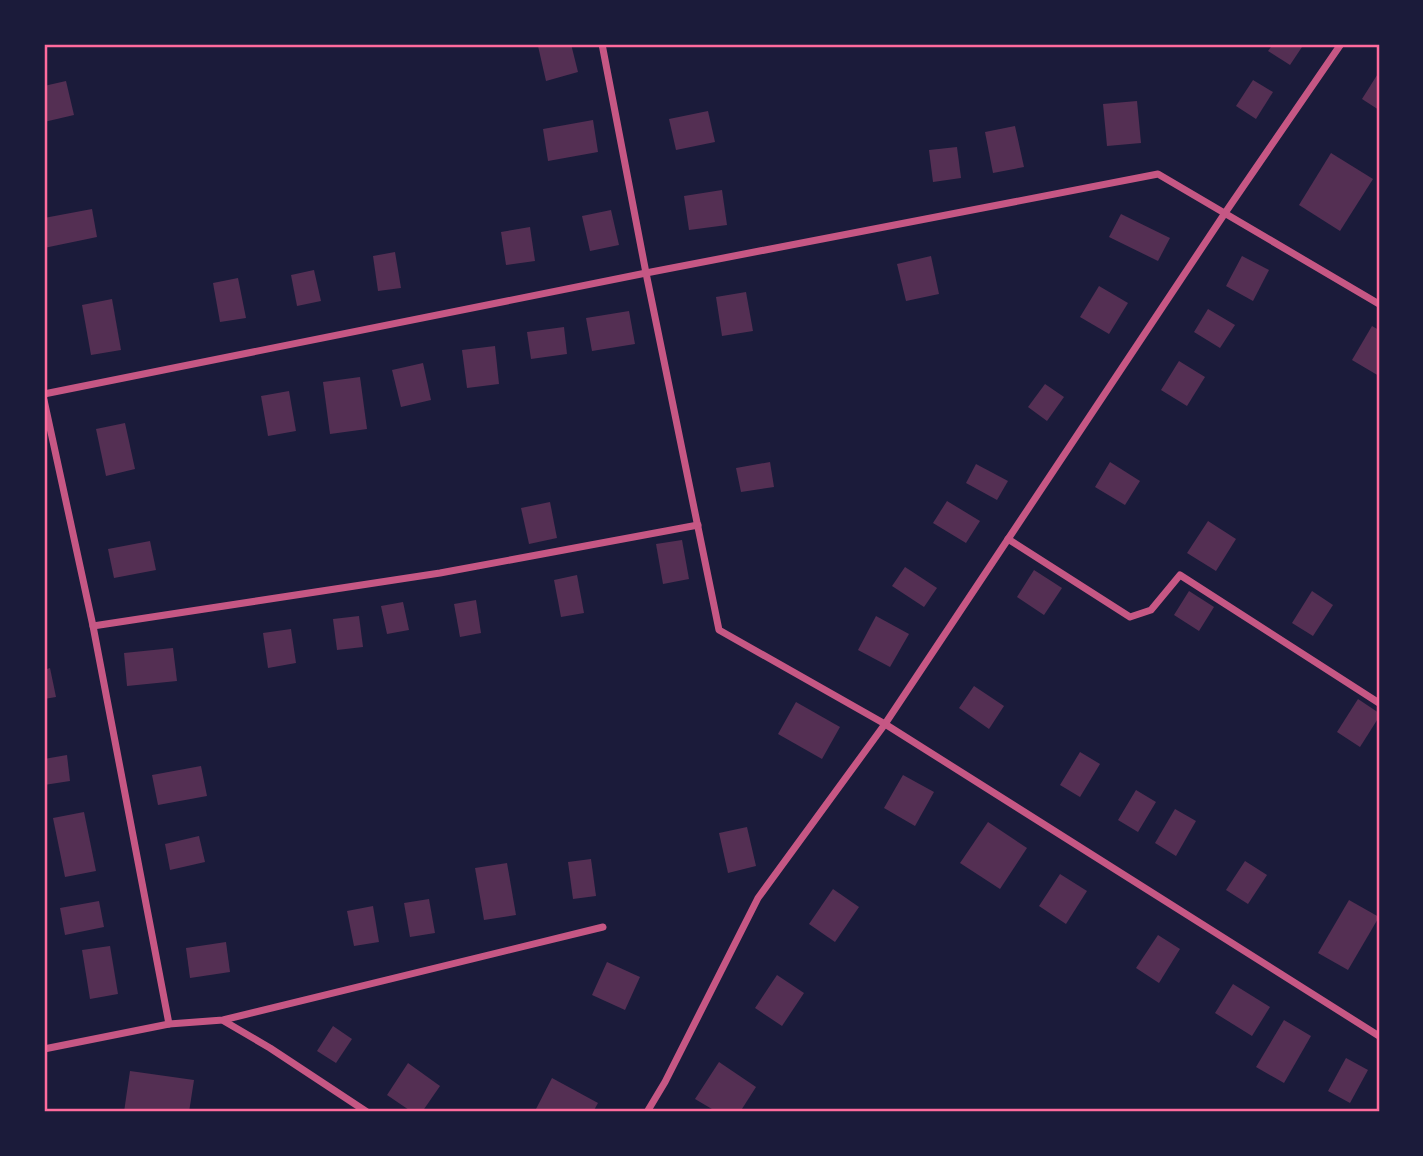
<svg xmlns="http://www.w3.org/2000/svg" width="1423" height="1156" font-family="'Sofia Sans Condensed',sans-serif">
  <rect width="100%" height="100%" fill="#1b1b3a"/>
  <g fill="#542f53">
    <path d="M548 44H571L578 72 546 81 538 46Z"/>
    <path d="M1273 44H1304L1290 65 1268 51Z"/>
    <path d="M1379 72V110L1362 99Z"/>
    <path d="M1253 80 1273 92 1256 119 1236 106Z"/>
    <path d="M66 81 74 115 44 122V86Z"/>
    <path d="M1137 101 1141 143 1107 146 1103 104Z"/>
    <path d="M708 111 715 142 676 150 669 119Z"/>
    <path d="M593 120 598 152 548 161 543 129Z"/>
    <path d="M1015 126 1024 167 993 173 985 132Z"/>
    <path d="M957 147 961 178 933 182 929 150Z"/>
    <path d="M1331 153 1373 179 1340 231 1299 205Z"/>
    <path d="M722 190 727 225 689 230 684 196Z"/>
    <path d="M92 209 97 237 44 248V218Z"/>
    <path d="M611 210 619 245 590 251 582 216Z"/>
    <path d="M1121 214 1170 238 1158 261 1109 237Z"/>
    <path d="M530 227 535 261 506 265 501 232Z"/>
    <path d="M395 252 401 288 378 291 373 256Z"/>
    <path d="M931 256 939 294 906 301 897 264Z"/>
    <path d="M1242 256 1269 270 1253 301 1226 286Z"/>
    <path d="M314 270 321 301 297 306 291 275Z"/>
    <path d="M238 278 246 318 220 322 213 283Z"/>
    <path d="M1099 286 1128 303 1109 334 1080 317Z"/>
    <path d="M746 292 753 331 722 336 716 297Z"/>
    <path d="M112 299 121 350 91 355 82 305Z"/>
    <path d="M1208 309 1235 325 1220 348 1194 332Z"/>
    <path d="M629 311 635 344 592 351 586 318Z"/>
    <path d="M1372 326 1379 330V376L1352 360Z"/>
    <path d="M564 327 567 354 531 359 527 332Z"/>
    <path d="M495 346 499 384 467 388 462 350Z"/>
    <path d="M1179 361 1205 377 1187 406 1161 390Z"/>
    <path d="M423 363 431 400 401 407 392 370Z"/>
    <path d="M360 377 367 429 330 434 323 382Z"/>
    <path d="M1045 384 1064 397 1047 421 1028 407Z"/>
    <path d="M289 391 296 431 268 436 261 396Z"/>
    <path d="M125 423 135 469 106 476 96 429Z"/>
    <path d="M770 462 774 487 741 492 736 468Z"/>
    <path d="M1110 462 1140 481 1125 505 1095 487Z"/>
    <path d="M976 464 1008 481 997 500 966 483Z"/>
    <path d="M947 501 980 521 966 543 933 523Z"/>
    <path d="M550 502 557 538 529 544 521 508Z"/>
    <path d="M1208 521 1236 539 1216 571 1187 553Z"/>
    <path d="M682 540 689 579 663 584 656 544Z"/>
    <path d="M150 541 156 570 114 578 108 549Z"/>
    <path d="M905 567 937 588 924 607 892 586Z"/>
    <path d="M1034 570 1062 588 1044 615 1017 597Z"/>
    <path d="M577 575 584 613 561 617 554 580Z"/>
    <path d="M1189 591 1214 607 1199 631 1174 615Z"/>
    <path d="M1312 591 1333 605 1313 636 1292 623Z"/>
    <path d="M476 600 481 633 460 637 454 604Z"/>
    <path d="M403 602 409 630 387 634 381 606Z"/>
    <path d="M359 616 363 647 337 650 333 619Z"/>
    <path d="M876 616 909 634 890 667 858 650Z"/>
    <path d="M291 629 296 663 268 668 263 633Z"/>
    <path d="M173 648 177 681 127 686 124 653Z"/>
    <path d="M50 668 56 697 44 699V670Z"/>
    <path d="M974 686 1004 706 989 729 959 708Z"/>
    <path d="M1358 699 1379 713V717L1360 747 1337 732Z"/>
    <path d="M796 702 840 727 822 759 778 734Z"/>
    <path d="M1080 752 1100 764 1080 797 1060 785Z"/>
    <path d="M67 755 70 781 44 785V759Z"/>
    <path d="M201 766 207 796 158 805 152 775Z"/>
    <path d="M903 775 934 792 915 826 884 808Z"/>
    <path d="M1136 790 1156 802 1138 832 1118 820Z"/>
    <path d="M1175 809 1196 821 1176 856 1155 843Z"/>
    <path d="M84 812 96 871 65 877 53 818Z"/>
    <path d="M988 822 1027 848 1000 889 960 863Z"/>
    <path d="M747 827 756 866 728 873 719 833Z"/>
    <path d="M199 836 205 862 170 870 165 844Z"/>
    <path d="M591 859 596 896 573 899 568 862Z"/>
    <path d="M1245 861 1267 875 1248 904 1226 890Z"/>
    <path d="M507 863 516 915 484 920 475 868Z"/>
    <path d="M1060 874 1087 891 1066 924 1039 906Z"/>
    <path d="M833 889 859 907 835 942 809 924Z"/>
    <path d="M429 899 435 933 410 937 404 903Z"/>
    <path d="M1349 900 1379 917 1348 970 1318 953Z"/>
    <path d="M99 901 104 927 65 935 60 908Z"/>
    <path d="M373 906 379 942 354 946 347 911Z"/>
    <path d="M1158 935 1180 949 1159 983 1136 968Z"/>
    <path d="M226 942 230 972 190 978 186 948Z"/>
    <path d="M110 946 118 994 90 999 82 950Z"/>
    <path d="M607 962 640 977 625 1010 592 995Z"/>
    <path d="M777 975 804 993 782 1026 755 1008Z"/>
    <path d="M1233 984 1270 1007 1252 1036 1215 1013Z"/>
    <path d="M1284 1020 1311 1036 1284 1083 1256 1067Z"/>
    <path d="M333 1026 352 1039 336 1063 317 1051Z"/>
    <path d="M1346 1058 1368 1070 1350 1103 1328 1091Z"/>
    <path d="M719 1062 756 1087 740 1112H717L695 1099Z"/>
    <path d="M408 1063 440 1086 422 1112H412L387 1095Z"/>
    <path d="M130 1071 194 1080 189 1112H124Z"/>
    <path d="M552 1078 598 1103 593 1112H542L536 1109Z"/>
  </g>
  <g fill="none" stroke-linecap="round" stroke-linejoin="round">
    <g stroke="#c65784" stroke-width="7">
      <path d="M602 44 646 273 719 630 885 724 1379 1036"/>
      <path d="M44 394 646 273 1158 174 1379 304"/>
      <path d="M44 400 93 626 169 1024"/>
      <path d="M1008 539 1130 617 1151 610 1180 575 1379 703"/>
      <path d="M93 626 440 573 698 525"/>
      <path d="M224 1021 270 1048 367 1112"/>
      <path d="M44 1049 169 1024 223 1020 603 927"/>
      <path d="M647 1112 665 1082 758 898 885 724 1225 213 1341 44"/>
    </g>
  </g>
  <rect width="1423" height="1156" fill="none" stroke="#1b1b3a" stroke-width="91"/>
  <rect x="46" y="46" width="1332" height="1064" fill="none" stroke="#ff6b9d" stroke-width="2.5"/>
</svg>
